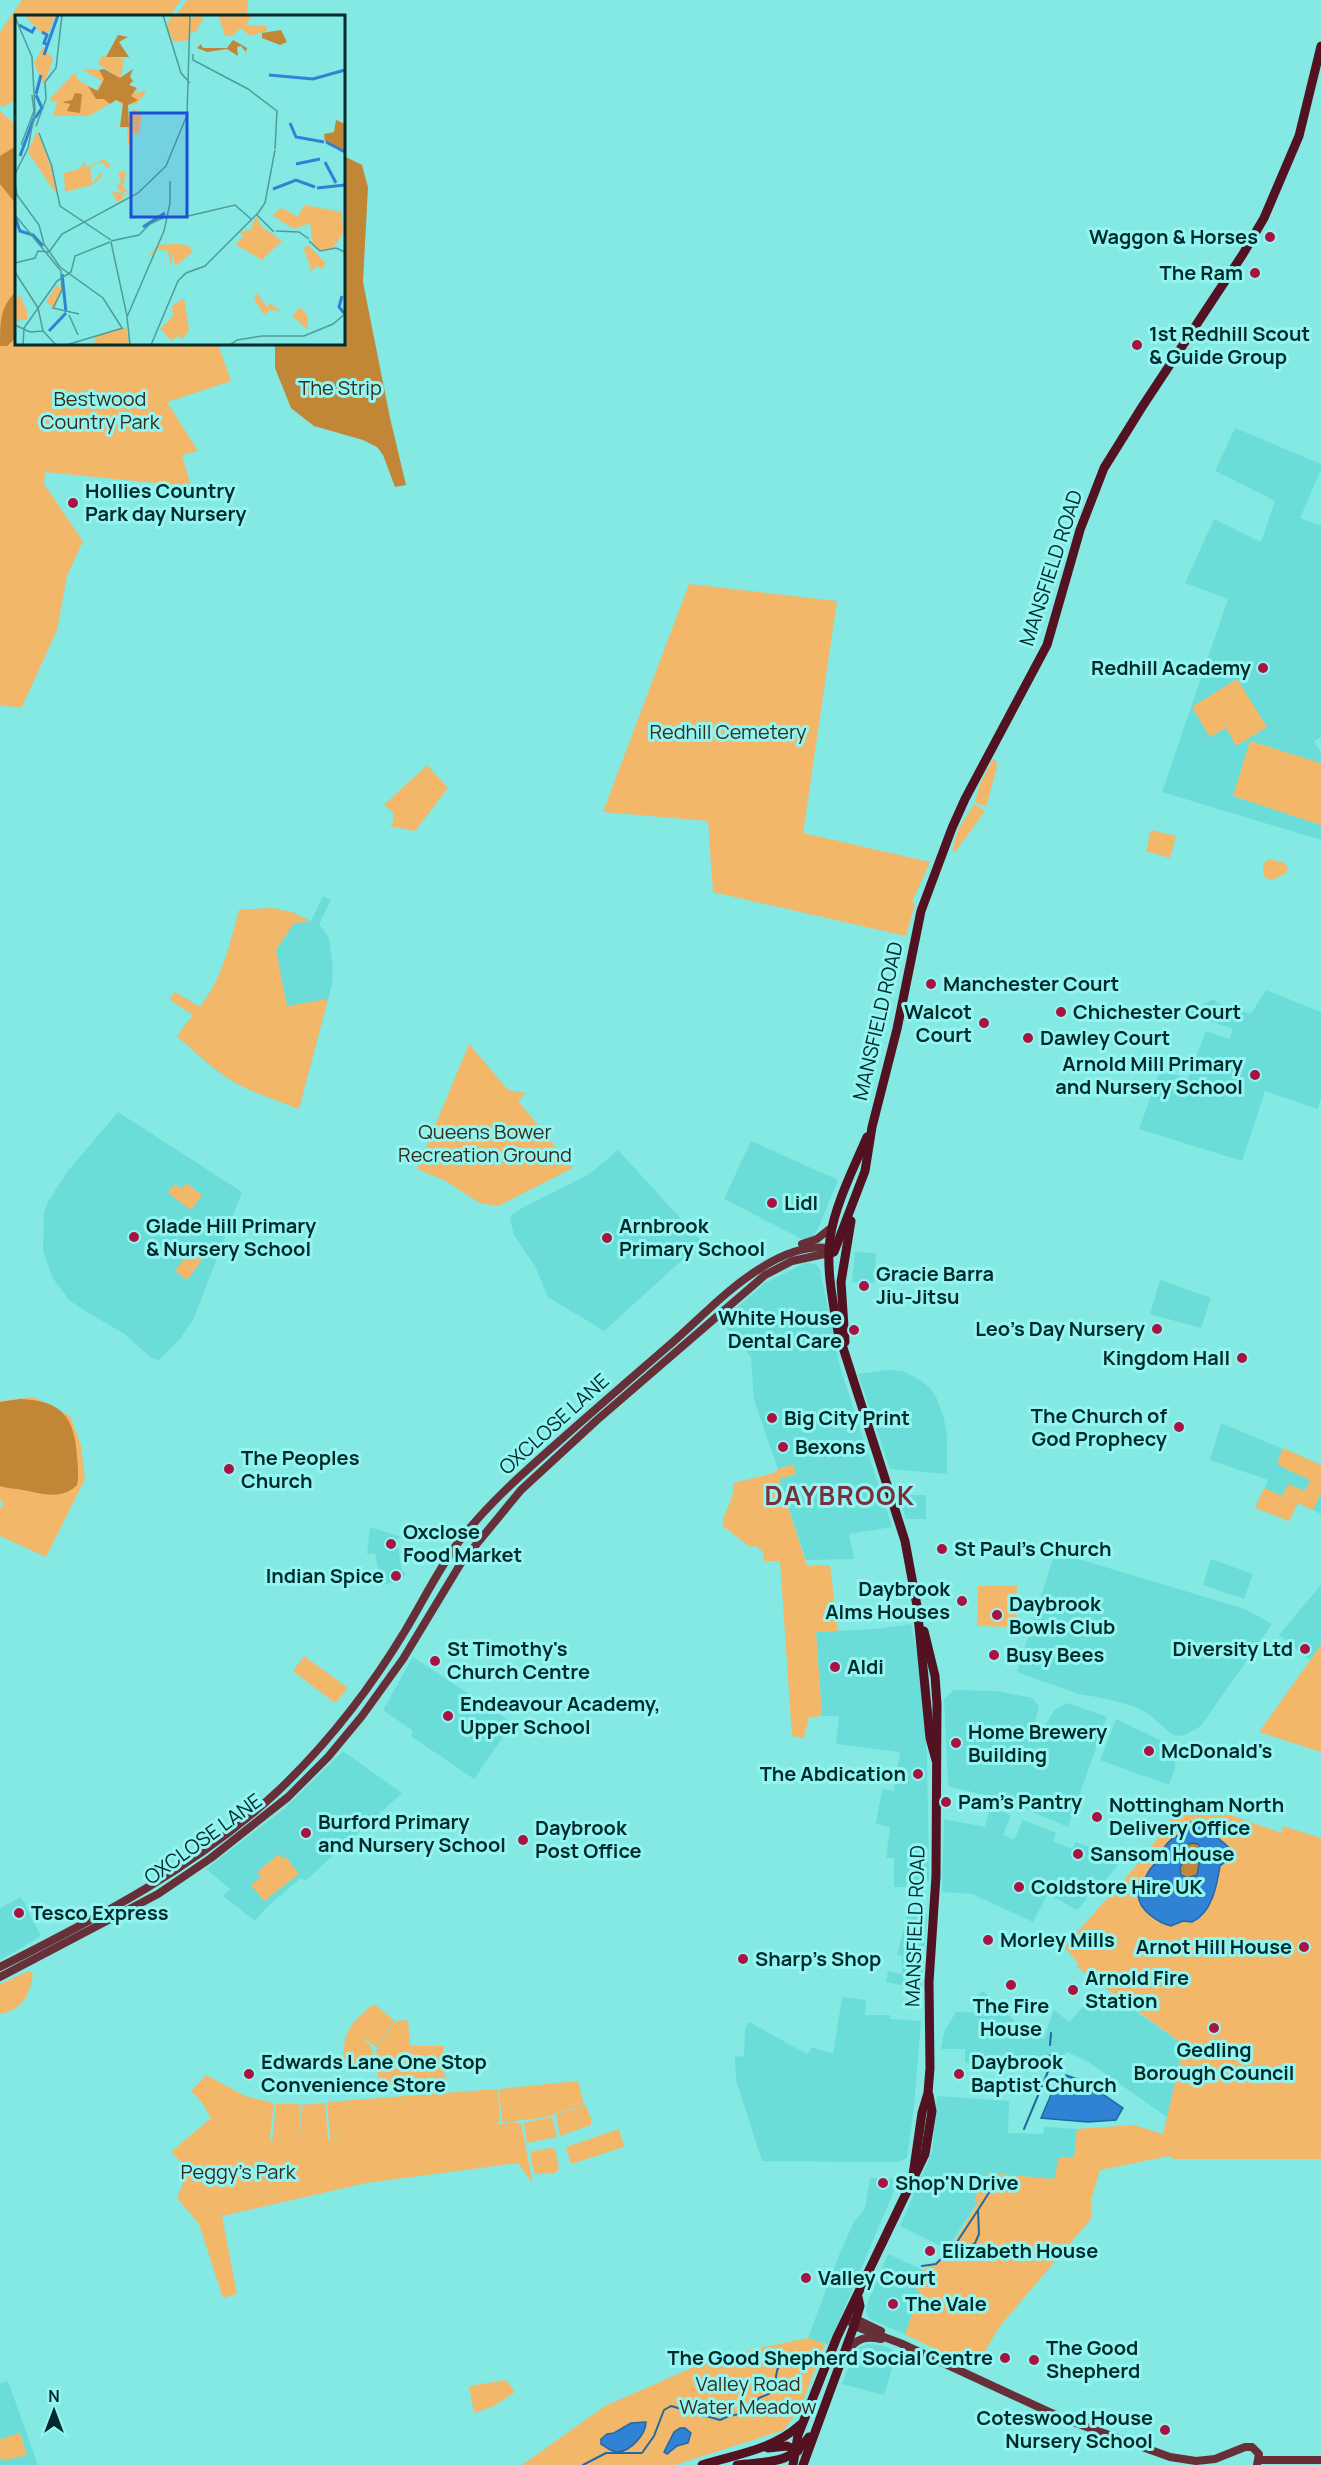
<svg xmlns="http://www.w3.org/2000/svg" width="1321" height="2465" font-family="Manrope,sans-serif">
  <rect width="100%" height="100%" fill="#84e8e3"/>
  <g fill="#6bddd9">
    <path d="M1235 428 1321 464V470L1300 518 1321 526V737L1314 741 1321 753V840L1162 792 1228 599 1185 583 1214 519 1261 542 1275 501 1215 471Z"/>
    <path d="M323 896 331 900 319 924 329 938 333 967 332 984 299 1109 255 1092 230 1080 207 1063 177 1036 193 1015 169 999 175 992 200 1007 215 986 227 955 239 910 272 908 292 912 311 921Z"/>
    <path d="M1266 990 1321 1012V1098L1318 1109 1265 1091 1242 1161 1139 1129 1160 1071 1188 1078 1206 1031 1230 1039 1233 1029 1188 1013 1213 999 1218 1003 1251 1014Z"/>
    <path d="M118 1112 242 1192 194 1318 180 1339 159 1360 151 1358 125 1334 88 1313 69 1300 52 1277 43 1251 44 1212 49 1200 68 1171Z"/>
    <path d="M751 1141 838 1180 820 1224 815 1234 811 1237 802 1239 724 1199Z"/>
    <path d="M618 1150 702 1242 604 1331 548 1297 535 1266 514 1235 510 1218 512 1214 524 1207 591 1173Z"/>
    <path d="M855 1252 876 1253 875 1283 852 1282Z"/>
    <path d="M805 1263 815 1264 820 1269 840 1367 892 1527 849 1534 854 1559 806 1560 779 1479 793 1465 778 1469 754 1400 751 1357 721 1322 765 1283Z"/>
    <path d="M1160 1280 1211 1298 1201 1328 1150 1314Z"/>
    <path d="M887 1370 902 1371 919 1379 930 1388 937 1399 944 1418 947 1438V1474L890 1469 858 1374Z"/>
    <path d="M1221 1423 1321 1465V1514L1298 1503 1289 1521 1255 1508 1268 1480 1210 1460Z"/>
    <path d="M898 1495H926V1519H906Z"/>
    <path d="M370 1527 401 1537 397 1539 402 1572H406L401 1582 381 1585 375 1553 367 1554Z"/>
    <path d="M1055 1552 1245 1609 1272 1624 1201 1726 1185 1735 1177 1736 1170 1733 1149 1714 1135 1707 1108 1699 1079 1694 1017 1672Z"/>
    <path d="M1211 1559 1253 1574 1244 1599 1203 1585Z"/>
    <path d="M1321 1585V1645L1310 1660 1279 1635Z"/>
    <path d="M911 1624 920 1669 927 1756 929 1881H907L906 1887H894V1858H886L890 1827 876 1824 882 1789 894 1791 900 1752 836 1744 839 1716H822L816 1632 875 1629Z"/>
    <path d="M413 1657 513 1723 474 1779 411 1736 413 1731 383 1710Z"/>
    <path d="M954 1690 997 1691 1032 1698 1039 1706 1033 1731H1042L1054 1710 1068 1703 1107 1717 1068 1827 999 1798 950 1787 948 1784 944 1699Z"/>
    <path d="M1116 1719 1162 1741 1175 1752V1768L1169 1785 1100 1760Z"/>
    <path d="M343 1751 402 1793 305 1881 301 1878 267 1907 255 1921 223 1896 230 1889 206 1869 284 1809Z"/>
    <path d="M990 1807 1011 1815 1003 1835 1014 1840 1023 1820 1056 1833 1053 1841 1072 1849 1076 1842 1122 1860 1099 1888 1091 1885 1085 1901 1077 1910 1048 1894 1033 1922 972 1894 942 1892 944 1819 985 1827Z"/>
    <path d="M21 1897 41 1936 0 1960V1908Z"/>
    <path d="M908 1912 927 1915 921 1989 886 1982 888 1971 902 1974V1956L897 1955Z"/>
    <path d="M983 1991 1021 2027 1040 2038H1044L1054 2010 1069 2022 1096 1993 1106 2000 1111 1994 1184 2045 1167 2117 1087 2061 1067 2052 1057 2068 1043 2064 965 2063V2049H941L944 2032 956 2012 983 2013V2011L972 2000Z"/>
    <path d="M842 1997 866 2000 865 2015H890V2019L921 2021 914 2107 907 2158 899 2162 762 2161 736 2080 735 2057 744 2056 745 2029 749 2022 807 2054 812 2047 833 2054Z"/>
    <path d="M937 2096 1009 2101 1008 2133 1043 2134 1044 2127 1077 2129 1074 2157 1054 2179 974 2200 978 2202 947 2249 900 2226 932 2153Z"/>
    <path d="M870 2178 899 2179 829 2345 808 2338 841 2250 854 2222 865 2208Z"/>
    <path d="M888 2254 923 2270 916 2289 920 2291 906 2335 870 2319 867 2315 866 2306Z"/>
    <path d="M868 2344 885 2346 897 2352 884 2395 842 2384 854 2353 860 2347Z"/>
    <path d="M8 2381 38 2465H0V2384Z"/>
  </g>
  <g fill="#f3b76a">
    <path d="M22 0H181L170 16H16V104L12 102 3 107 0 105V32Z"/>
    <path d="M187 0H248L247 16H176Z"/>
    <path d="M0 111 16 125V344H218L231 381 167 402 198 451 182 455 192 490 156 483 45 472 44 484 83 541 67 576 57 630 22 707 0 706Z"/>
    <path d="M689 584 837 601 803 833 930 862 912 902 915 904 906 936 713 892 708 821 603 812Z"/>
    <path d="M1237 679 1267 727 1236 746 1226 728 1210 737 1192 707Z"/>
    <path d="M1250 741 1321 763V825L1233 796Z"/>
    <path d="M993 759 996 761 997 767 986 807 975 802 980 784Z"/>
    <path d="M427 765 448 788 415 831 390 826 393 822V812L384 805Z"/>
    <path d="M974 804 985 811 956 851 952 852 958 830Z"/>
    <path d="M1151 830 1176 836 1170 858 1146 851Z"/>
    <path d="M1269 859 1285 863 1288 869 1285 874 1271 880 1264 877 1263 864Z"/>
    <path d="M272 908 292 912 311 922 294 923 276 950 287 1006 328 999 299 1109C276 1100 250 1092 229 1079 210 1066 194 1051 177 1036L193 1015 169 999 175 992 200 1007C223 976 229 947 239 910Z"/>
    <path d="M469 1044 508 1090 526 1093 518 1101 573 1168 498 1206 480 1203 444 1180 417 1169Z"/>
    <path d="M186 1183 202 1195 191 1210 168 1193 175 1184 182 1189Z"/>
    <path d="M193 1247 205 1256 187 1280 175 1271Z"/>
    <path d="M34 1397 70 1416 81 1445 85 1479 46 1557 0 1536V1508L4 1504 0 1500V1401Z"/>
    <path d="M1283 1448 1321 1465V1494L1313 1510 1298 1503 1289 1521 1255 1508 1264 1488 1282 1496 1288 1484 1305 1491 1310 1480 1284 1468 1277 1463Z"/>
    <path d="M793 1464 796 1474 779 1479 807 1566 830 1565 838 1631 816 1632 822 1716 809 1717 804 1738 792 1736 780 1561H764L763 1552 756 1546 750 1547 723 1526C721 1513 736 1501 733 1483L774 1473 778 1469Z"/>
    <path d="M978 1586H1017L1016 1627 977 1626Z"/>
    <path d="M1321 1645V1752L1259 1732Z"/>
    <path d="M304 1656 348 1688 335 1703 293 1671Z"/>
    <path d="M1185 1799 1281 1833 1283 1826 1321 1838V2159H1174L1169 2156 1100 2170 1091 2200V2219L1000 2326 975 2368 906 2335V2332L920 2291 916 2289 923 2270C949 2258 963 2226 978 2203L974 2200 988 2173 1054 2179 1059 2157H1074L1077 2129 1134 2125 1163 2134 1184 2045 1077 1967 1079 1964 1064 1947 1144 1857Z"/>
    <path d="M279 1854 283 1859 286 1857 299 1874 264 1901 251 1885 261 1877 257 1872Z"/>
    <path d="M29 1971 33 1973C30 1994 23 2010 0 2014V1984Z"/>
    <path d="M374 2004 395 2021 376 2047 362 2037 372 2048 374 2064 343 2066C343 2033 348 2024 374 2004Z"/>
    <path d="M408 2020 410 2046H443L445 2083 379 2088 376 2049H382L376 2048 396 2021Z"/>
    <path d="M206 2075 245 2096 274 2103 270 2136 272 2144 276 2104H300L301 2145V2105L325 2103 328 2140 341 2138 330 2139 327 2102 498 2089 500 2122 493 2125 512 2122H502L499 2089 578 2081 584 2105 542 2118 514 2121 515 2123H521L533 2184 518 2163 366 2183 222 2216 237 2294 223 2298 199 2224 177 2198 189 2169 171 2152 211 2118 201 2101 191 2091Z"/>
    <path d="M586 2105 591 2119V2125L560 2136 556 2115Z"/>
    <path d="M552 2117 557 2137 527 2143 524 2123Z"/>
    <path d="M619 2129 624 2147 571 2164 566 2147Z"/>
    <path d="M549 2148 555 2149 559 2168 555 2173 534 2174 530 2152Z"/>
    <path d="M808 2338 825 2344 800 2408 784 2430 675 2465H522L605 2406 696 2366 755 2349Z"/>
    <path d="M506 2380 515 2392 494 2406 474 2413 469 2386Z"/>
    <path d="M20 2433 27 2455 3 2461 0 2457V2439Z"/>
  </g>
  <g fill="#c18736">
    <path d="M16 146V204L0 184V156Z"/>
    <path d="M344 156 362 165 368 187 363 282 390 418 406 485 395 487 383 455 377 447 363 440 314 426 291 408 275 368V344H344Z"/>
    <path d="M16 291V338L7 346H0C0 321 0 308 16 291Z"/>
    <path d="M20 1399C62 1400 75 1418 77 1457 78 1466 79 1476 77 1485 63 1500 41 1494 23 1490 15 1488 8 1489 0 1486V1402Z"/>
    <path d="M1191 1843 1197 1844 1205 1857 1199 1863 1197 1875 1187 1878 1179 1870 1186 1858V1845Z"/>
  </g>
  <g fill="#3082d5" stroke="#2268a2" stroke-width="1.5" fill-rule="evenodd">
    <path d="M1193 1822C1200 1824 1227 1844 1232 1851L1230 1858 1220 1866C1217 1885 1212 1913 1192 1922L1183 1921 1171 1926C1158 1923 1139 1910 1138 1895 1137 1890 1141 1887 1143 1883 1147 1875 1149 1867 1159 1861 1159 1851 1169 1839 1179 1835L1184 1823ZM1191 1843 1198 1844 1205 1857 1199 1863 1197 1875 1187 1878 1181 1874 1180 1867 1186 1858V1846Z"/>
    <path d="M1066 2075 1085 2082 1123 2108 1116 2120 1088 2122 1041 2118 1058 2078Z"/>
    <path d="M646 2422C646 2434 631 2451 618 2452 611 2452 606 2447 601 2444V2439L607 2434 614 2433 631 2423Z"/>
    <path d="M680 2428H685L691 2433 688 2443 677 2446 667 2454 664 2452 674 2432Z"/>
  </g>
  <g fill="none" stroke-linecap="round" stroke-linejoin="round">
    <g stroke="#2268a2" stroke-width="2">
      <path d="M1050 2045 1051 2033"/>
      <path d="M1024 2129 1049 2069 1050 2055"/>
      <path d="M947 2254 953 2248 978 2210"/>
      <path d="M922 2266 936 2264 945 2255 960 2253 975 2243 979 2234 978 2210 997 2180"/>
      <path d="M583 2465 606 2453H642L654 2436 664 2410 671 2406 720 2420 729 2416 750 2412 759 2398 773 2392C780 2364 771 2365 801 2356"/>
    </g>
    <g stroke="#672f38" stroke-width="8">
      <path d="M802 1244 817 1239 832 1227"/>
      <path d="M0 1967C99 1917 198 1866 279 1790 328 1743 370 1689 405 1631 423 1601 439 1568 460 1540 488 1504 522 1474 556 1444 592 1412 629 1380 666 1348 697 1322 726 1289 761 1268 781 1255 805 1245 829 1248"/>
      <path d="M0 1977 158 1894 211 1858 288 1797 328 1757 362 1716 403 1659 461 1563 521 1490 597 1420 765 1275 792 1261 829 1253"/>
      <path d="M856 2319 881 2331"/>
      <path d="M850 2321 854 2326 900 2343 1062 2418 1170 2457 1196 2461 1215 2459 1245 2447H1252L1259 2454 1257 2465"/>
      <path d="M847 2353C855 2338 866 2336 881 2339"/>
      <path d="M1259 2460H1321"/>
    </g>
    <g stroke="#521221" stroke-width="9">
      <path d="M867 1137C854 1167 834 1207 830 1239 826 1269 833 1302 838 1332L905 1541 917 1606 930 1738 936 1760"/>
      <path d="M829 1253 834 1252 865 1171 872 1127 897 1029 921 911 952 828 965 799 1047 645 1080 530 1104 468 1142 407 1243 254 1264 218 1299 136 1321 46"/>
      <path d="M845 1342 841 1282 851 1221"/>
      <path d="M913 2175 922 2113 928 2093 930 2068 929 1982 936 1876 937 1704 935 1676 924 1631"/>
      <path d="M768 2448 787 2446 798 2451"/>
      <path d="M702 2465C737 2454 772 2450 800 2425"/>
      <path d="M737 2465C769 2461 790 2465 809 2437"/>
      <path d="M793 2465 798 2435 837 2337 925 2154 932 2111 929 2095"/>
      <path d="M803 2465 854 2326 860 2306 858 2297"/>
    </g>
  </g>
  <g fill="#a91341" stroke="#92f5f1" stroke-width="2">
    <circle cx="1270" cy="237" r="6"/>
    <circle cx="1255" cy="273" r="6"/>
    <circle cx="1137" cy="345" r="6"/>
    <circle cx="73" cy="503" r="6"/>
    <circle cx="1263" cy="668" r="6"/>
    <circle cx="931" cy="984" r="6"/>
    <circle cx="1061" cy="1012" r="6"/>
    <circle cx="984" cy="1023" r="6"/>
    <circle cx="1028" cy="1038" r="6"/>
    <circle cx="1255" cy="1075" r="6"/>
    <circle cx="772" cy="1203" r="6"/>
    <circle cx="134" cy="1237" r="6"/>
    <circle cx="607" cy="1238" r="6"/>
    <circle cx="864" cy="1286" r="6"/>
    <circle cx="1157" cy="1329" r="6"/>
    <circle cx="854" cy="1330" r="6"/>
    <circle cx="1242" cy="1358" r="6"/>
    <circle cx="772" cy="1418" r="6"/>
    <circle cx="1179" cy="1427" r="6"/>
    <circle cx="783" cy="1447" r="6"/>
    <circle cx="229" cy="1469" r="6"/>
    <circle cx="391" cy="1544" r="6"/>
    <circle cx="942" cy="1549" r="6"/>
    <circle cx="396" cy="1576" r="6"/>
    <circle cx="962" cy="1601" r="6"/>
    <circle cx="997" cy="1615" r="6"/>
    <circle cx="1305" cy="1649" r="6"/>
    <circle cx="994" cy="1655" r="6"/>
    <circle cx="435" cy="1661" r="6"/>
    <circle cx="835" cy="1667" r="6"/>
    <circle cx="448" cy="1716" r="6"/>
    <circle cx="956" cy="1743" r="6"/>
    <circle cx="1149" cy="1751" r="6"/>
    <circle cx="918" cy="1774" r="6"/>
    <circle cx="946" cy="1802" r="6"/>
    <circle cx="1097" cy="1817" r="6"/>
    <circle cx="306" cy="1833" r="6"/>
    <circle cx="523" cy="1840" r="6"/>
    <circle cx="1078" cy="1854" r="6"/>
    <circle cx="1019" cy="1887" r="6"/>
    <circle cx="19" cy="1913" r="6"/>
    <circle cx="988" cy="1940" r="6"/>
    <circle cx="1304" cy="1947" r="6"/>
    <circle cx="743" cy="1959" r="6"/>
    <circle cx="1011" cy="1985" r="6"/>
    <circle cx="1073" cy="1990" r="6"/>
    <circle cx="1214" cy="2028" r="6"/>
    <circle cx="249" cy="2074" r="6"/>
    <circle cx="959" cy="2074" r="6"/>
    <circle cx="883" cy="2183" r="6"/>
    <circle cx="930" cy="2251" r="6"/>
    <circle cx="806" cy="2278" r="6"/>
    <circle cx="893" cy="2304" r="6"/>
    <circle cx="1005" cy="2358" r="6"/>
    <circle cx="1034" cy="2360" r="6"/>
    <circle cx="1165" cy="2430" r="6"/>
  </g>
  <g text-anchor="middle" stroke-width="6" stroke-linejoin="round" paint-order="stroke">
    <g font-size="20" font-weight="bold" fill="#002b2a" stroke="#92f5f1" text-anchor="start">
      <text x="1258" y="244" text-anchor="end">Waggon &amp; Horses</text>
      <text x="1243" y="280" text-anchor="end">The Ram</text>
      <text x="1149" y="341">1st Redhill Scout<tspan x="1149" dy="23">&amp; Guide Group</tspan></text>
      <text x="85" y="498">Hollies Country<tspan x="85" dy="23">Park day Nursery</tspan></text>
      <text x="1251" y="675" text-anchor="end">Redhill Academy</text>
      <text x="943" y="991">Manchester Court</text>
      <text x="972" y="1019" text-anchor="end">Walcot<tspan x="972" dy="23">Court</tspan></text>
      <text x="1073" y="1019">Chichester Court</text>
      <text x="1040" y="1045">Dawley Court</text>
      <text x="1243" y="1071" text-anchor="end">Arnold Mill Primary<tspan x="1243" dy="23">and Nursery School</tspan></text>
      <text x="784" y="1210">Lidl</text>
      <text x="146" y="1233">Glade Hill Primary<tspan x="146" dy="23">&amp; Nursery School</tspan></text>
      <text x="619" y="1233">Arnbrook<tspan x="619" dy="23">Primary School</tspan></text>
      <text x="876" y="1281">Gracie Barra<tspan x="876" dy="23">Jiu-Jitsu</tspan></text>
      <text x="842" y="1325" text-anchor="end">White House<tspan x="842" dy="23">Dental Care</tspan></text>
      <text x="1145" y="1336" text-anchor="end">Leo's Day Nursery</text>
      <text x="1230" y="1365" text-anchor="end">Kingdom Hall</text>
      <text x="1167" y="1423" text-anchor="end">The Church of<tspan x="1167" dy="23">God Prophecy</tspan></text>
      <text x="784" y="1425">Big City Print</text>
      <text x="795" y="1454">Bexons</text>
      <text x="241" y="1465">The Peoples<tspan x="241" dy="23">Church</tspan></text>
      <text x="403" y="1539">Oxclose<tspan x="403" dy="23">Food Market</tspan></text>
      <text x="954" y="1556">St Paul's Church</text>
      <text x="384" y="1583" text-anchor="end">Indian Spice</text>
      <text x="950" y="1596" text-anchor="end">Daybrook<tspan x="950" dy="23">Alms Houses</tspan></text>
      <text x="1009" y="1611">Daybrook<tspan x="1009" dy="23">Bowls Club</tspan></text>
      <text x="447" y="1656">St Timothy's<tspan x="447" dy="23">Church Centre</tspan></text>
      <text x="1293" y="1656" text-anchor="end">Diversity Ltd</text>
      <text x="1006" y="1662">Busy Bees</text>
      <text x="847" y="1674">Aldi</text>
      <text x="460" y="1711">Endeavour Academy,<tspan x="460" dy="23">Upper School</tspan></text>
      <text x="968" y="1739">Home Brewery<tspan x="968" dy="23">Building</tspan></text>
      <text x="1161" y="1758">McDonald's</text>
      <text x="906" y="1781" text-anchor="end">The Abdication</text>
      <text x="958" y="1809">Pam's Pantry</text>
      <text x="1109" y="1812">Nottingham North<tspan x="1109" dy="23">Delivery Office</tspan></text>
      <text x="318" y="1829">Burford Primary<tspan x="318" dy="23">and Nursery School</tspan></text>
      <text x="535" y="1835">Daybrook<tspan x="535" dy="23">Post Office</tspan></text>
      <text x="1090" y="1861">Sansom House</text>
      <text x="1031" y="1894">Coldstore Hire UK</text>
      <text x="31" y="1920">Tesco Express</text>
      <text x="1000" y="1947">Morley Mills</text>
      <text x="1292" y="1954" text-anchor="end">Arnot Hill House</text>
      <text x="755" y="1966">Sharp's Shop</text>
      <text x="1085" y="1985">Arnold Fire<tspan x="1085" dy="23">Station</tspan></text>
      <text x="1011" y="2013" text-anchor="middle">The Fire<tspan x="1011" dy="23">House</tspan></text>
      <text x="1214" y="2057" text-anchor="middle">Gedling<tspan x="1214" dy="23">Borough Council</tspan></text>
      <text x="261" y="2069">Edwards Lane One Stop<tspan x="261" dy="23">Convenience Store</tspan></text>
      <text x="971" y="2069">Daybrook<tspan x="971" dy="23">Baptist Church</tspan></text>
      <text x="895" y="2190">Shop'N Drive</text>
      <text x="942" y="2258">Elizabeth House</text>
      <text x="818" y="2285">Valley Court</text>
      <text x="905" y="2311">The Vale</text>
      <text x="1046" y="2355">The Good<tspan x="1046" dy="23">Shepherd</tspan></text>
      <text x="993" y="2365" text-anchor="end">The Good Shepherd Social Centre</text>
      <text x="1153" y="2425" text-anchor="end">Coteswood House<tspan x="1153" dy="23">Nursery School</tspan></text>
    </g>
    <g font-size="20" fill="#3a2c1a" stroke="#92f5f1">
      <text x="340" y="395">The Strip</text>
      <text x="100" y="406">Bestwood<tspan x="100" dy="23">Country Park</tspan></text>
      <text x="728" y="739">Redhill Cemetery</text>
      <text x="485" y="1139">Queens Bower<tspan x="485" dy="23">Recreation Ground</tspan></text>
      <text x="238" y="2179">Peggy's Park</text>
      <text x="748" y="2391">Valley Road<tspan x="748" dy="23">Water Meadow</tspan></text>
    </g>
    <g font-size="20" fill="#002b2a" stroke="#92f5f1">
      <text transform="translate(1051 568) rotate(-72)" y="7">MANSFIELD ROAD</text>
      <text transform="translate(878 1021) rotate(-77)" y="7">MANSFIELD ROAD</text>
      <text transform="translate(554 1424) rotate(-42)" y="7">OXCLOSE LANE</text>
      <text transform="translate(203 1839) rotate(-36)" y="7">OXCLOSE LANE</text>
      <text transform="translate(915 1926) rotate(-88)" y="7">MANSFIELD ROAD</text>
    </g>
    <g font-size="26" font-weight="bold" letter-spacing="1.5" fill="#77303c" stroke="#92f5f1">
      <text x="840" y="1505">DAYBROOK</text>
    </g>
  </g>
  <g transform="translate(15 15)">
    <rect width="330" height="330" fill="#84e8e3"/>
    <path d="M9 0H41L31 23ZM157 0H175L176 3 187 0 188 4 181 16 175 18V25L159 27 151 11ZM203 0H237L231 10 251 11 252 16 235 21 226 13 217 21H210ZM28 32 38 44 29 70 19 48ZM87 41 109 44 106 62 117 65 114 71 122 72 119 78 132 76 121 89 113 90V102L119 94 127 98 124 119 118 118 117 128 113 130 112 113 105 112 109 91 101 85 74 101H38L42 87 34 85 58 59 61 58 62 64 81 76 87 66 68 55 80 54 105 63 83 49ZM22 116 38 157 32 159H38L41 179 13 137ZM89 144 96 151 90 154V149L84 147 75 153 77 168 88 156 85 164 76 170 50 177 49 158 64 154 71 146V152L75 151ZM111 156 108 172 115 179 108 176 111 183 107 179 108 184 102 187 97 177 107 178 102 172 106 166 103 157ZM289 190 327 197 328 218 318 233 308 236 298 231 295 208 279 214 257 200 267 193 283 202ZM241 201 247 212 267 226 247 245 220 229 229 221 225 219 226 214 230 219 231 214 235 216ZM160 229 173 230 178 237 160 251 158 238 156 251 153 236 140 234 138 240H136L130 236 135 239 143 230ZM288 232 294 231 304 241 311 249 307 254 302 251 293 259 296 254ZM47 263 46 276 40 293 31 287 41 271 45 273ZM242 278 253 294 254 287 266 296 255 295 249 300 239 284ZM4 279 12 296V305H5V308L0 304V286ZM169 283 174 315 167 324 162 321 157 326 145 314 158 301 157 291ZM285 292 293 301V315L277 301ZM111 312 114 328 79 330 80 322Z" fill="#f3b76a"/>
    <path d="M266 15 272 27 265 30 247 23V18ZM103 20 113 22 104 27 114 42H91ZM218 25 232 33 231 37 226 31 222 32 223 41 212 34 192 37 182 33 186 29 188 33H212ZM89 54 105 63 118 54 115 62 118 66 114 70 122 73 116 81 123 85 113 90 114 112H105L108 88 101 85 95 89 89 84H81L73 71 83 76 89 64 84 55ZM60 78 67 79 65 98 52 96 55 89 47 87 57 85ZM321 105 330 109V138L310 126 309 119 319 117Z" fill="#c18736"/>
    <path fill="none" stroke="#3082d5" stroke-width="3" d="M4 10 17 17 20 12M27 17 32 20 29 28 33 30M29 40 43 0M254 60 298 64 330 55M21 79 26 60M20 103 27 93 21 80M275 108 281 122 309 127M311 127 330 137M5 141 19 103M310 147 321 168M281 149 305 144M302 173 330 170M258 174 281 165 300 172M0 202 5 216 18 220 28 231M128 212 150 198M47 259 51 297M327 281 324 292 329 298M34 316 51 298"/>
    <path fill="none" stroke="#4f9c99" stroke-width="1.5" d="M148 0 166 58 175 68M0 2 17 42 20 96 13 133 0 159M178 39V45L233 74 262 96 260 134M21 111 31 84 30 67 41 53 47 0M24 118 36 149M6 130 19 96 17 80M36 148 45 191 96 225M151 151 172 100 175 0M0 169 2 180 24 210 29 229 45 252 88 283 107 313M243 198 250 188 260 135M241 199 259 217M0 200 46 256 47 275 38 293 64 299M169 202 220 190 236 204M261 216 284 217 294 224M96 226 124 220 135 209 150 202M294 226 305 236 321 233 330 237M96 227 112 301M0 248 20 243 23 236 34 237 47 219 123 178 151 151M0 257 23 293M23 293 28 316 41 330M54 300 63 320M0 310 15 317 28 316M8 330 9 313 42 266 56 257 60 241 95 227M51 330 108 313M115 330 112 302 149 216 155 188V166M136 330 163 266 171 258 190 251 244 197M215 330 222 325 247 321H289L318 309 330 299"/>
    <path fill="#1d4ed8" fill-opacity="0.15" stroke="#1d4ed8" stroke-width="3" d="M116 98H172V202H116Z"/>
    <rect width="330" height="330" fill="none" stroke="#002b2a" stroke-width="3"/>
  </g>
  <g transform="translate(54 2411)" stroke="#92f5f1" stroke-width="4.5" paint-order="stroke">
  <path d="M0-4.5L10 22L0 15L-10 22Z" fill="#002b2a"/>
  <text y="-9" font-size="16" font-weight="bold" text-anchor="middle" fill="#002b2a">N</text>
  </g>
</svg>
